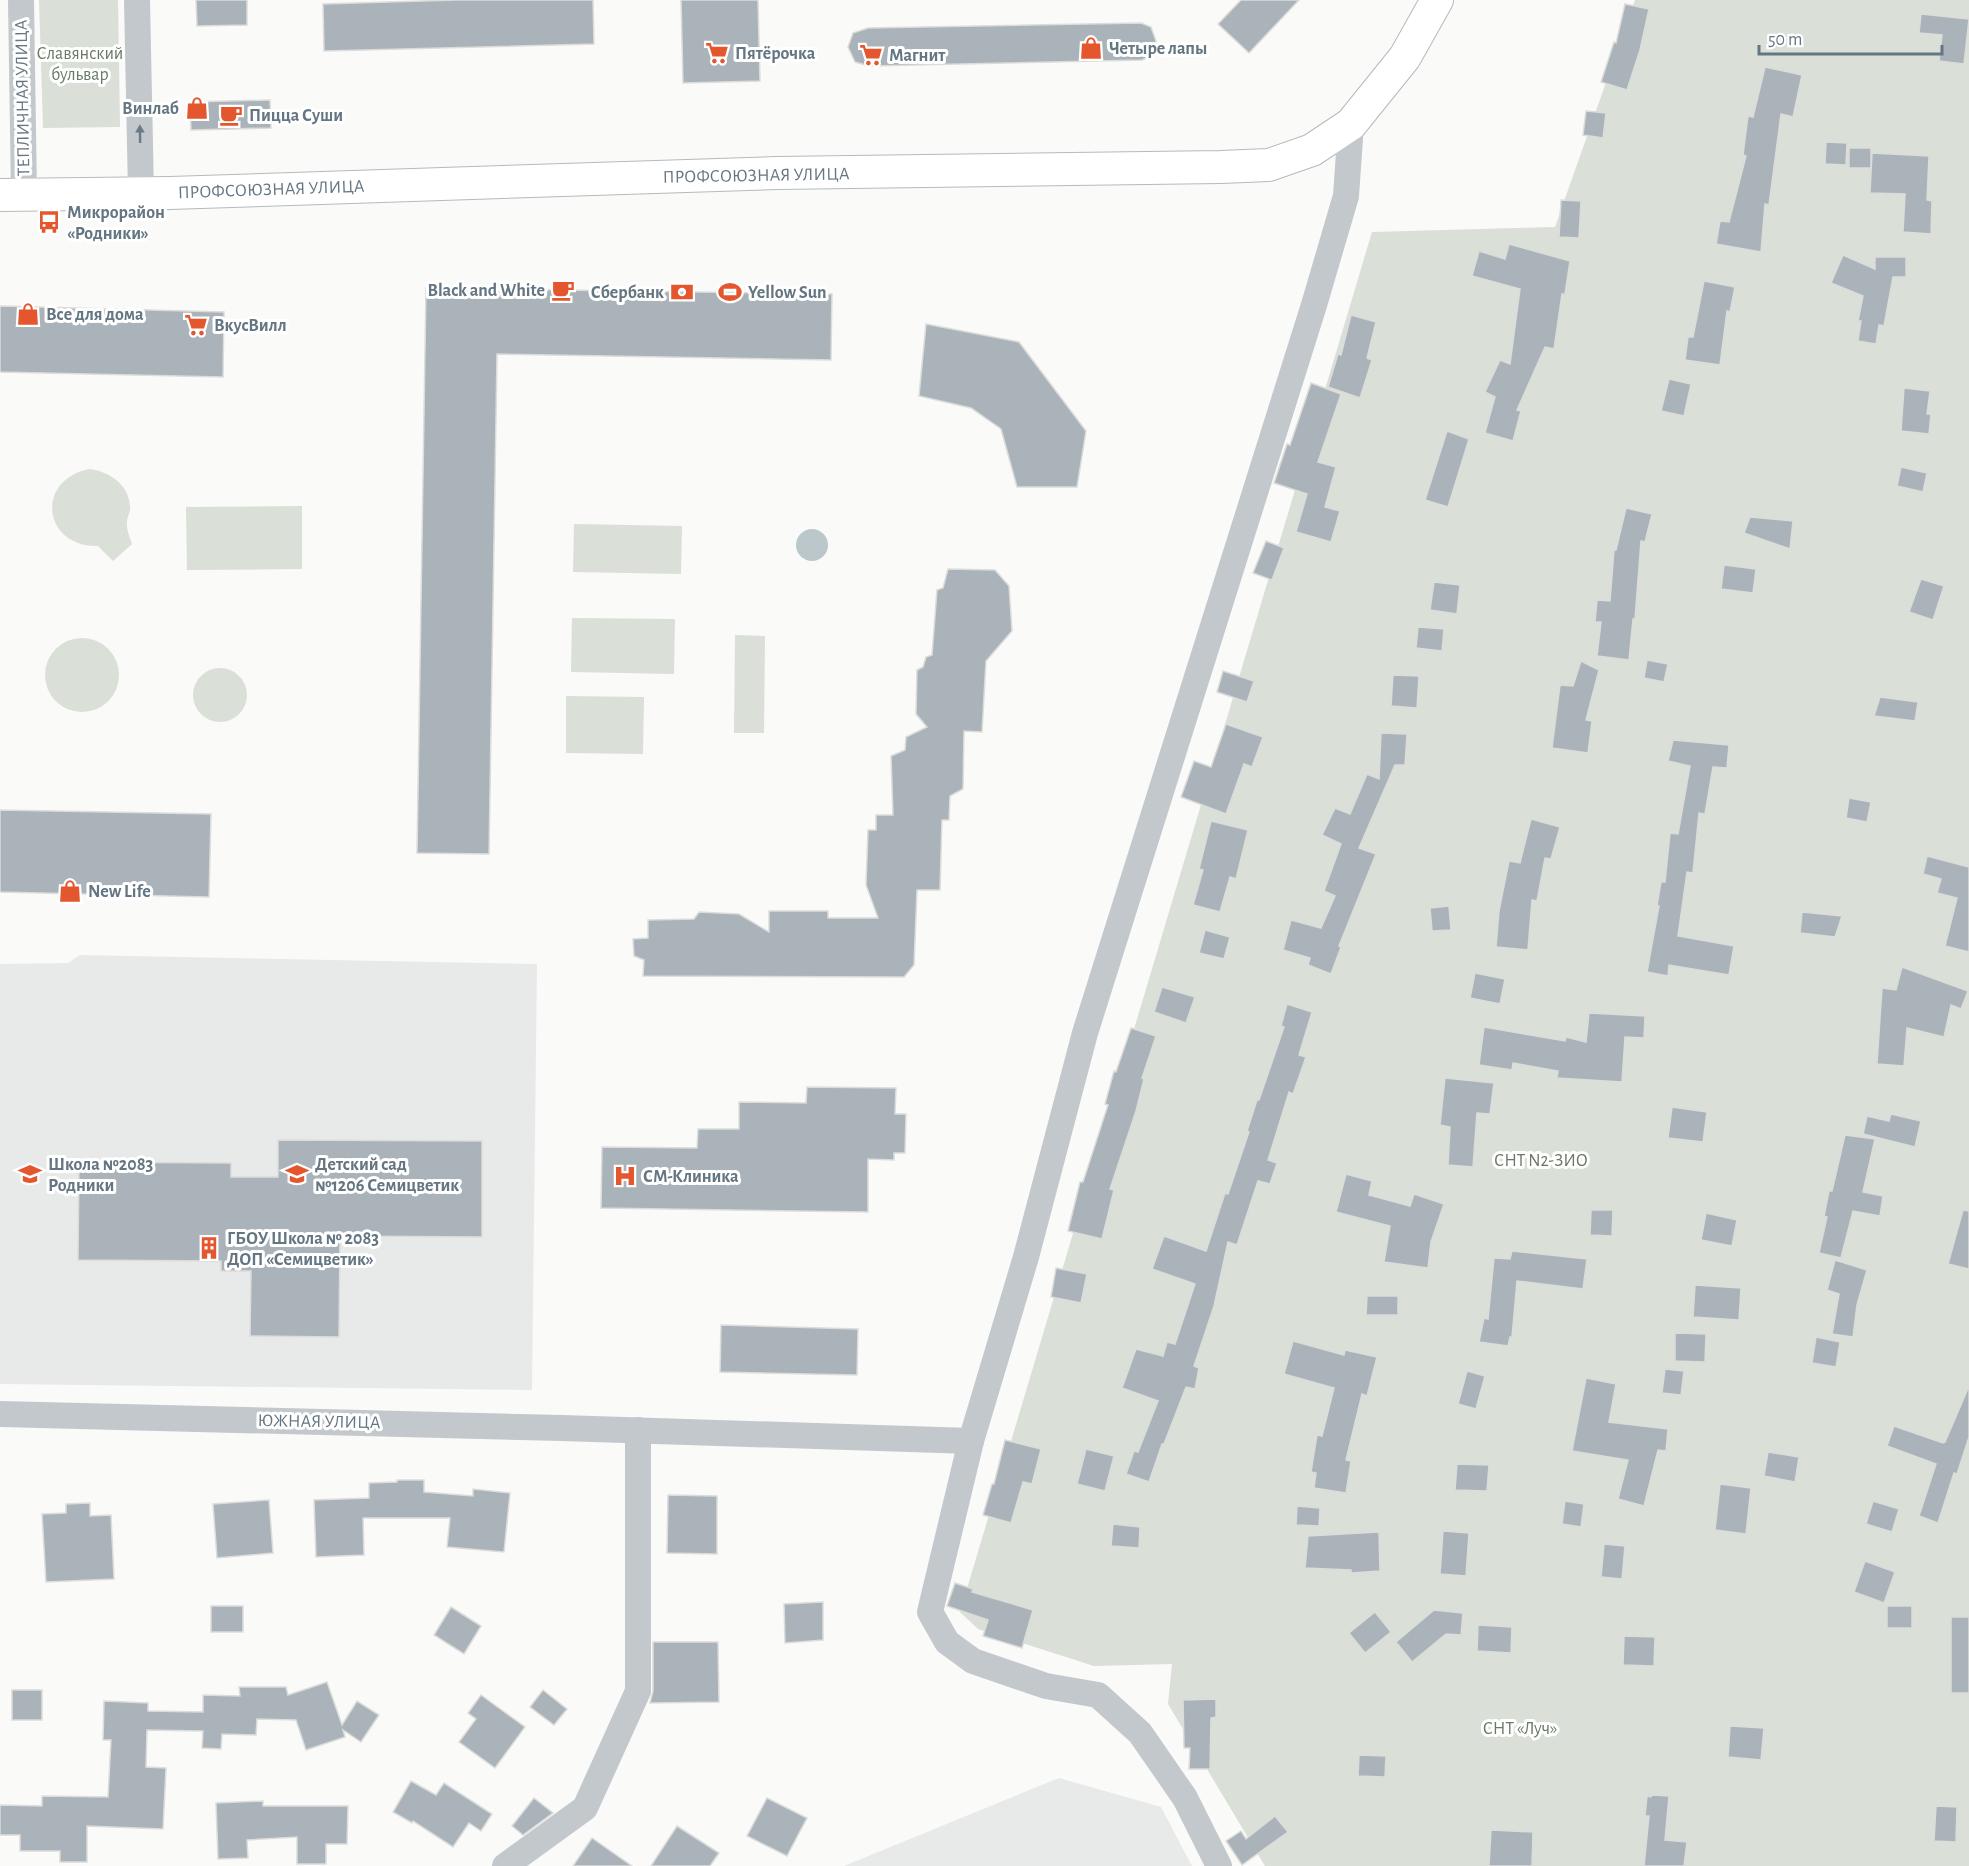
<svg xmlns="http://www.w3.org/2000/svg" width="1969" height="1866" font-family="'Alegreya Sans',sans-serif">
  <rect width="100%" height="100%" fill="#fafaf8"/>
  <g fill="#e8e9e9">
    <path d="M80 955 537 964 532 1390 0 1384V964L68 963Z"/>
    <path d="M1059 1778 1161 1807 1192 1866H844Z"/>
  </g>
  <g fill="#dadfd7">
    <path d="M39 0H118L120 127 43 128Z"/>
    <path d="M1635 0H1969V1866H1265L1168 1704 1172 1664 1094 1666 978 1629 960 1612 1372 232 1555 227Z"/>
    <path d="M90 469C111 472 131 486 130 510 129 515 126 520 127 525 127 531 130 538 132 544L113 561 98 546C42 547 35 479 90 469Z"/>
    <path d="M302 506V569L187 570 186 507Z"/>
    <path d="M574 524 682 526 681 574 573 572Z"/>
    <path d="M572 618 675 619 674 674 571 672Z"/>
    <path d="M735 635 765 636 764 733H734Z"/>
    <circle cx="82" cy="675" r="37"/>
    <circle cx="220" cy="695" r="27"/>
    <path d="M566 696 644 697 643 754 566 753Z"/>
  </g>
  <circle fill="#bbc7cb" cx="812" cy="545" r="16"/>
  <g fill="#aab3b9" stroke="#dcdcda" stroke-width="1.5">
    <path d="M196 0H247V25L197 26Z"/>
    <path d="M456 0H593L594 44 324 51 323 4Z"/>
    <path d="M681 0H758L760 81 683 83Z"/>
    <path d="M1241 0H1299L1249 53 1218 24Z"/>
    <path d="M1625 4 1649 9 1640 50 1627 90 1601 82 1614 42 1616 43Z"/>
    <path d="M1921 14 1969 19 1964 64 1939 61 1942 35 1919 33Z"/>
    <path d="M1141 23 1151 27 1156 41 1152 56 1142 60 869 66 855 62 848 47 853 33 868 28Z"/>
    <path d="M1765 67 1802 75 1793 117 1781 114 1769 205 1765 204 1761 252 1716 244 1720 221 1729 222 1746 156 1743 155 1748 116 1753 117Z"/>
    <path d="M270 100 271 128 191 130 190 102Z"/>
    <path d="M1586 111 1606 113 1603 138 1583 135Z"/>
    <path d="M1826 142 1847 143 1846 165 1825 164Z"/>
    <rect x="1849" y="148" width="22" height="20"/>
    <path d="M1872 153 1929 156 1927 200 1932 201 1931 234 1903 232 1905 194 1870 193Z"/>
    <path d="M1561 200 1581 201 1579 238 1559 237Z"/>
    <path d="M1509 244 1570 261 1565 294H1562L1554 349 1545 347 1517 410 1521 411 1513 441 1485 433 1495 397 1485 392 1500 360 1510 364 1520 289 1472 276 1479 251 1505 259Z"/>
    <path d="M1843 255 1875 269V257H1906V277H1893L1884 326 1879 325 1876 344 1858 341 1861 321H1858L1863 296 1831 283Z"/>
    <path d="M1704 281 1735 287 1730 312 1727 311 1720 365 1685 360 1688 337H1693Z"/>
    <path d="M426 288 832 294 831 360 497 354 489 854 417 853Z"/>
    <path d="M0 306 224 312 223 377 0 372Z"/>
    <path d="M1351 315 1376 322 1367 358 1372 360 1360 398 1328 387 1338 354 1341 355Z"/>
    <path d="M926 324 1019 342 1086 431 1077 487H1017L1001 429 971 408 919 396Z"/>
    <path d="M1669 379 1691 384 1684 416 1661 411Z"/>
    <path d="M1311 383 1341 394 1318 462 1336 467 1325 507 1340 511 1331 542 1296 532 1307 494 1274 483 1287 444 1290 445Z"/>
    <path d="M1904 388 1930 391 1927 414H1931L1929 434 1901 431Z"/>
    <path d="M1447 431 1469 439 1448 507 1425 500Z"/>
    <path d="M1901 467 1927 473 1923 492 1897 486Z"/>
    <path d="M1626 508 1652 514 1645 542 1641 541 1635 619H1633L1629 660 1597 656 1601 622H1595L1597 600 1610 601 1614 550H1616Z"/>
    <path d="M1750 517 1793 521 1790 549 1744 533Z"/>
    <path d="M1266 541 1284 548 1272 580 1253 573Z"/>
    <path d="M1724 565 1756 569 1753 593 1721 589Z"/>
    <path d="M948 569 995 570 1009 586 1012 631 986 661 982 732 964 731 963 789 950 796 949 820H942L940 890H917L914 965 904 977 643 976 644 960 634 956 633 939 648 938V920L694 919 699 912 739 914 769 932V911H828V918H878L866 885 868 830H876V815H893L891 756 905 750 906 737 927 727 916 714 917 670 923 667 926 657 932 655 937 590 943 588Z"/>
    <path d="M1921 579 1944 586 1933 620 1909 612Z"/>
    <path d="M1434 582 1460 585 1457 614 1430 610Z"/>
    <path d="M1418 627 1444 629 1442 651 1416 648Z"/>
    <path d="M1647 660 1668 664 1664 682 1644 678Z"/>
    <path d="M1581 661 1599 670 1586 720 1592 721 1588 753 1552 748 1560 685 1573 686Z"/>
    <path d="M1223 671 1254 681 1247 702 1217 692Z"/>
    <path d="M1393 675 1419 676 1417 708 1391 706Z"/>
    <path d="M1880 697 1918 702 1915 721 1874 716Z"/>
    <path d="M1226 724 1263 737 1252 767 1244 764 1226 814 1181 797 1194 761 1211 767Z"/>
    <path d="M1381 733 1407 734 1405 765H1395L1359 848 1376 854 1339 946 1341 947 1331 974 1308 965 1310 958 1283 950 1291 920 1321 928 1335 896 1324 891 1341 844 1322 835 1335 808 1350 814 1367 774 1379 779Z"/>
    <path d="M1673 740 1729 745 1727 768 1713 767 1705 814 1699 813 1693 873 1687 872 1678 936 1734 946 1729 975 1669 965 1668 976 1647 972 1659 906H1657L1661 882H1665L1670 833 1678 834 1690 766 1668 761Z"/>
    <path d="M1849 798 1871 802 1867 822 1846 818Z"/>
    <path d="M0 810 211 814 209 897 0 892Z"/>
    <path d="M1531 819 1560 827 1551 859 1545 858 1537 901 1532 900 1528 950 1496 947 1499 911 1509 861 1520 863Z"/>
    <path d="M1211 821 1248 830 1236 879 1230 877 1220 912 1193 905 1203 870 1199 869Z"/>
    <path d="M1927 856 1969 867V952L1945 946 1957 898 1937 893 1941 879 1923 874Z"/>
    <path d="M1449 906 1451 930 1432 931 1430 908Z"/>
    <path d="M1802 912 1842 916 1835 937 1800 933Z"/>
    <path d="M1205 930 1230 937 1224 959 1199 953Z"/>
    <path d="M1902 967 1968 991 1961 1009 1951 1005 1944 1037 1907 1028 1904 1066 1877 1064 1882 988 1896 990Z"/>
    <path d="M1475 973 1505 979 1500 1004 1470 998Z"/>
    <path d="M1162 987 1195 997 1186 1023 1154 1012Z"/>
    <path d="M1287 1004 1312 1012 1299 1055 1306 1057 1293 1094 1289 1092 1268 1160 1277 1163 1270 1184 1258 1181 1237 1245 1228 1242 1214 1306 1194 1366 1199 1368 1195 1389 1186 1387 1164 1444H1162L1149 1482 1126 1474 1134 1451 1138 1452 1158 1401 1122 1388 1136 1349 1163 1356 1167 1342 1175 1344 1195 1284 1152 1269 1164 1236 1206 1251 1225 1193 1228 1194 1249 1132 1247 1131 1257 1100H1259L1284 1027 1281 1026Z"/>
    <path d="M1589 1013 1645 1016 1644 1038 1625 1037 1622 1082 1557 1078 1558 1071 1513 1063 1512 1070 1479 1065 1484 1027 1565 1041 1566 1037 1586 1042Z"/>
    <path d="M1131 1028 1156 1036 1142 1078 1144 1079 1136 1111 1110 1189 1114 1190 1102 1239 1068 1231 1080 1182H1083L1108 1105 1105 1104 1114 1071 1116 1072Z"/>
    <path d="M1445 1078 1494 1083 1490 1114 1477 1113 1473 1167 1448 1165 1450 1127 1440 1125Z"/>
    <path d="M807 1087 896 1088 895 1114H906L905 1153H894V1160L868 1159V1212L601 1208 602 1147 697 1148 698 1129H739V1102L806 1103Z"/>
    <path d="M1672 1107 1707 1112 1703 1142 1668 1138Z"/>
    <path d="M1891 1114 1921 1121 1915 1147 1863 1134 1867 1116 1889 1121Z"/>
    <path d="M1845 1135 1875 1139 1863 1192 1883 1196 1880 1216 1853 1211 1841 1258 1819 1253 1827 1217 1824 1216 1829 1191H1832Z"/>
    <path d="M278 1140 482 1141V1237L340 1236 339 1337 250 1336 251 1271H221V1261L78 1260 79 1162 231 1163V1177H278Z"/>
    <path d="M1346 1174 1372 1181 1369 1195 1410 1206 1414 1194 1444 1204 1431 1242 1428 1268 1384 1262 1390 1226 1336 1212Z"/>
    <path d="M1591 1210H1613L1612 1236 1590 1235Z"/>
    <path d="M1963 1210 1969 1211V1269L1948 1264Z"/>
    <path d="M1706 1213 1737 1220 1732 1246 1701 1240Z"/>
    <path d="M1512 1251 1587 1259 1583 1289 1517 1281 1512 1337H1510L1508 1346 1479 1342 1484 1318 1488 1319 1494 1258 1510 1259Z"/>
    <path d="M1835 1260 1867 1270 1857 1305 1853 1337 1832 1334 1839 1294 1827 1290Z"/>
    <path d="M1056 1268 1087 1274 1081 1303 1051 1297Z"/>
    <path d="M1695 1285 1741 1288 1739 1320 1693 1317Z"/>
    <path d="M1367 1296H1398V1315H1366Z"/>
    <path d="M721 1325 858 1329 857 1375 720 1372Z"/>
    <path d="M1675 1333 1706 1334 1705 1362 1675 1361Z"/>
    <path d="M1816 1337 1840 1342 1836 1367 1812 1363Z"/>
    <path d="M1293 1341 1344 1355 1345 1350 1377 1357 1367 1396 1362 1394 1346 1460 1351 1461 1346 1493 1314 1488 1316 1473 1311 1472 1317 1435 1322 1436 1334 1388 1284 1374Z"/>
    <path d="M1665 1369 1684 1371 1681 1395 1662 1393Z"/>
    <path d="M1467 1371 1485 1376 1476 1409 1458 1404Z"/>
    <path d="M1586 1378 1616 1384 1609 1422 1668 1429 1666 1451 1658 1450 1644 1506 1618 1499 1628 1460 1572 1451Z"/>
    <path d="M1969 1386V1437L1957 1474 1954 1473 1938 1523 1919 1516 1936 1464 1887 1446 1894 1426 1943 1443 1945 1442Z"/>
    <path d="M1005 1440 1041 1449 1032 1484 1023 1482 1011 1523 983 1515 992 1484H994Z"/>
    <path d="M1086 1449 1114 1456 1105 1491 1077 1484Z"/>
    <path d="M1768 1452 1799 1457 1795 1482 1764 1476Z"/>
    <path d="M1457 1464 1489 1465 1487 1491 1455 1490Z"/>
    <path d="M397 1480H424V1492L473 1496V1489L510 1493 504 1552 447 1547 450 1518H363L364 1555 316 1557 314 1500 369 1498V1483L397 1482Z"/>
    <path d="M1720 1484 1751 1488 1746 1534 1715 1530Z"/>
    <path d="M668 1495 717 1496V1554L667 1553Z"/>
    <path d="M269 1500 273 1553 217 1558 213 1504Z"/>
    <path d="M1565 1501 1584 1504 1581 1527 1562 1524Z"/>
    <path d="M1873 1501 1899 1509 1892 1532 1866 1524Z"/>
    <path d="M90 1503V1516L111 1515 114 1579 46 1582 42 1514 66 1513V1504Z"/>
    <path d="M1297 1506 1320 1508 1319 1526 1296 1525Z"/>
    <path d="M1113 1524 1140 1527 1139 1548 1111 1546Z"/>
    <path d="M1443 1531 1469 1533 1466 1576 1440 1574Z"/>
    <path d="M1379 1532 1380 1571 1351 1573V1570L1305 1568 1308 1536Z"/>
    <path d="M1604 1544 1625 1546 1622 1579 1601 1577Z"/>
    <path d="M1865 1561 1895 1572 1884 1603 1854 1592Z"/>
    <path d="M955 1583 973 1589 972 1592 1033 1610 1022 1648 983 1636 988 1620 947 1606Z"/>
    <path d="M823 1602V1640L785 1643 784 1604Z"/>
    <rect x="211" y="1606" width="32" height="26"/>
    <rect x="1887" y="1606" width="25" height="22"/>
    <path d="M451 1607 481 1626 464 1654 434 1635Z"/>
    <path d="M1434 1610 1463 1613 1461 1635 1446 1634 1412 1662 1396 1642Z"/>
    <path d="M1375 1612 1391 1632 1365 1653 1349 1633Z"/>
    <rect x="1951" y="1617" width="18" height="76"/>
    <path d="M1478 1625 1512 1627 1511 1653 1477 1651Z"/>
    <path d="M1624 1636 1655 1637 1654 1666 1623 1665Z"/>
    <path d="M653 1642H718L719 1702 650 1703 653 1691Z"/>
    <path d="M327 1682 342 1725 357 1701 379 1715 361 1742 343 1730 345 1737 306 1750 296 1720 257 1719 256 1735 222 1734 221 1749 202 1748 203 1731 147 1730 146 1767 166 1768 163 1829 87 1826V1862H60V1851H20V1835H0V1805L42 1806V1796L108 1797 111 1740H103L104 1701 148 1703V1711L203 1712V1695L240 1696 239 1687H286L288 1695Z"/>
    <rect x="12" y="1690" width="30" height="30"/>
    <path d="M543 1690 567 1709 554 1725 530 1707Z"/>
    <path d="M481 1695 525 1727 495 1768 459 1742 476 1719 468 1713Z"/>
    <path d="M1216 1699V1717L1211 1718 1210 1769H1189L1190 1748H1184L1183 1700Z"/>
    <path d="M1730 1726 1764 1728 1761 1760 1728 1757Z"/>
    <path d="M1359 1755 1386 1756 1385 1777 1358 1776Z"/>
    <path d="M411 1781 436 1795 444 1783 492 1814 481 1831 469 1823 453 1847 413 1821 412 1823 393 1812Z"/>
    <path d="M1652 1795 1669 1796 1665 1840 1687 1842 1684 1866H1644L1649 1816H1645L1647 1796 1651 1797Z"/>
    <path d="M534 1798 553 1813 523 1835 512 1826Z"/>
    <path d="M767 1798 807 1818 787 1856 747 1836Z"/>
    <path d="M263 1801V1806H348L347 1844H326V1864H297V1837L247 1840 248 1858 218 1859 216 1803Z"/>
    <path d="M1936 1806 1957 1807 1956 1842 1934 1841Z"/>
    <path d="M1275 1816 1288 1832 1242 1865 1226 1841 1241 1831 1246 1839Z"/>
    <path d="M677 1826 719 1853 710 1866H651Z"/>
    <path d="M1491 1830 1533 1832 1532 1866H1489Z"/>
    <path d="M592 1838 632 1866H573Z"/>
  </g>
  <g fill="none" stroke-linecap="round" stroke-linejoin="round">
    <g stroke="#b5babe" stroke-width="34">
      <path id="major" d="M0 195 170 193 777 173 1221 167 1269 165 1312 150 1351 124 1405 57 1437 0"/>
    </g>
    <g stroke="#c3c8cc" stroke-width="26">
      <path d="M21 0 24 195"/>
      <path d="M137 0 141 193"/>
      <path d="M0 1414 562 1428 971 1441"/>
      <path d="M505 1866 585 1808 638 1691V1430"/>
      <path d="M1219 1866 1185 1798 1140 1733 1098 1695 1046 1686 973 1661 947 1642 930 1612 971 1441 1026 1257 1085 1033 1314 305 1346 196 1351 124"/>
    </g>
    <use href="#major" stroke="#fff" stroke-width="32"/>
  </g>
  <defs><path id="oneway-solid" d="M-6-.8H1V-3.2L6.5 0L1 3.2V.8H-6Z" transform="scale(1.5)"/></defs>
  <use fill="#6a7a87" href="#oneway-solid" transform="translate(140 134) rotate(-91)"/>
  <defs>
    <g id="shop-bare" transform="scale(1.8)"><path d="M-5-2.5h2.3a2.7 3.5 0 0 1 5.4 0H5L5.5 6h-11ZM-1.5-2.5h3a1.5 2.3 0 0 0-3 0Z" fill="#e4572e" stroke="#fff" stroke-width="2.5" paint-order="stroke"/></g>
    <g id="supermarket-bare" transform="scale(1.8)"><path d="M-6-5.5h2.5l.6 2H6L4.5 2H-2.5L-4.4-4H-6ZM-1.5 3.2a1.3 1.3 0 1 0 .1 0ZM3 3.2a1.3 1.3 0 1 0 .1 0Z" fill="#e4572e" stroke="#fff" stroke-width="2.5" paint-order="stroke"/></g>
    <g id="cafe-bare" transform="scale(1.8)"><path d="M-5.5-4.5H6V0H3Q3 3.5 0 3.5H-2.5Q-5.5 3.5-5.5 0ZM3-3.2v2h1.7v-2ZM-6 4.5H4V6H-6Z" fill="#e4572e" stroke="#fff" stroke-width="2.5" paint-order="stroke"/></g>
    <g id="bus-bare" transform="scale(1.8)"><path d="M-5-6H5V4H4V6H2V4H-2V6H-4V4H-5ZM-3.5-4V0h7V-4ZM-3.5 1.2v1.5H-2V1.2ZM2 1.2v1.5H3.5V1.2Z" fill="#e4572e" stroke="#fff" stroke-width="2.5" paint-order="stroke"/></g>
    <g id="bank-bare" transform="scale(1.8)"><path d="M-6-4H6V4H-6ZM0-2.3a2.3 2.3 0 1 0 0 4.6a2.3 2.3 0 1 0 0-4.6Z" fill="#e4572e" stroke="#fff" stroke-width="2.5" paint-order="stroke"/></g>
    <g id="stadium-bare" transform="scale(1.8)"><path d="M0-5a6.5 5 0 1 0 0 10a6.5 5 0 1 0 0-10ZM-3.5-1.8h7v3.6h-7Z" fill="#e4572e" stroke="#fff" stroke-width="2.5" paint-order="stroke"/></g>
    <g id="school-bare" transform="scale(1.8)"><path d="M0-5L7-2L0 1L-7-2ZM-4 1L0 2.5L4 1V4Q0 6-4 4Z" fill="#e4572e" stroke="#fff" stroke-width="2.5" paint-order="stroke"/></g>
    <g id="hospital-bare" transform="scale(1.8)"><path d="M-5-5h3v3.5h4V-5h3V5h-3V1.5h-4V5h-3Z" fill="#e4572e" stroke="#fff" stroke-width="2.5" paint-order="stroke"/></g>
    <g id="building-bare" transform="scale(1.8)"><path d="M-4-6H4V6H1V3H-1V6H-4ZM-2.5-4.3h1.7v1.8h-1.7ZM.8-4.3h1.7v1.8H.8ZM-2.5-1h1.7V.8h-1.7ZM.8-1h1.7V.8H.8Z" fill="#e4572e" stroke="#fff" stroke-width="2.5" paint-order="stroke"/></g>
  </defs>
  <g fill-rule="evenodd">
    <use href="#shop-bare" x="1091" y="48"/>
    <use href="#supermarket-bare" x="717" y="53"/>
    <use href="#supermarket-bare" x="871" y="55"/>
    <use href="#shop-bare" x="197" y="108"/>
    <use href="#cafe-bare" x="231" y="115"/>
    <use href="#bus-bare" x="49" y="222"/>
    <use href="#cafe-bare" x="563" y="290"/>
    <use href="#bank-bare" x="682" y="292"/>
    <use href="#stadium-bare" x="730" y="292"/>
    <use href="#shop-bare" x="28" y="314"/>
    <use href="#supermarket-bare" x="196" y="325"/>
    <use href="#shop-bare" x="70" y="891"/>
    <use href="#school-bare" x="30" y="1174"/>
    <use href="#school-bare" x="297" y="1174"/>
    <use href="#hospital-bare" x="625" y="1176"/>
    <use href="#building-bare" x="209" y="1248"/>
  </g>
  <g text-anchor="middle" stroke-width="6" stroke-linejoin="round" paint-order="stroke">
    <g font-size="18" font-weight="bold" fill="#657683" stroke="#fff" text-anchor="start">
      <text x="1109" y="54">Четыре лапы</text>
      <text x="735" y="59">Пятёрочка</text>
      <text x="889" y="61">Магнит</text>
      <text x="179" y="114" text-anchor="end">Винлаб</text>
      <text x="249" y="121">Пицца Суши</text>
      <text x="67" y="218">Микрорайон<tspan x="67" dy="21">«Родники»</tspan></text>
      <text x="545" y="296" text-anchor="end">Black and White</text>
      <text x="664" y="298" text-anchor="end">Сбербанк</text>
      <text x="748" y="298">Yellow Sun</text>
      <text x="46" y="320">Все для дома</text>
      <text x="214" y="331">ВкусВилл</text>
      <text x="88" y="897">New Life</text>
      <text x="48" y="1170">Школа №2083<tspan x="48" dy="21">Родники</tspan></text>
      <text x="315" y="1170">Детский сад<tspan x="315" dy="21">№1206 Семицветик</tspan></text>
      <text x="643" y="1182">СМ-Клиника</text>
      <text x="227" y="1244">ГБОУ Школа № 2083<tspan x="227" dy="21">ДОП «Семицветик»</tspan></text>
    </g>
    <g font-size="18" fill="#687a64" stroke="#fff">
      <text x="80" y="59">Славянский<tspan x="80" dy="21">бульвар</tspan></text>
      <text x="1541" y="1166">СНТ N2-ЗИО</text>
      <text x="1520" y="1734">СНТ «Луч»</text>
    </g>
    <g font-size="18" fill="#657683" stroke="#fff">
      <text transform="translate(22 98) rotate(-91)" y="6">ТЕПЛИЧНАЯ УЛИЦА</text>
      <text transform="translate(756 175) rotate(-1)" y="6">ПРОФСОЮЗНАЯ УЛИЦА</text>
      <text transform="translate(271 189) rotate(-2)" y="6">ПРОФСОЮЗНАЯ УЛИЦА</text>
      <text transform="translate(319 1421) rotate(1)" y="6">ЮЖНАЯ УЛИЦА</text>
    </g>
  </g>
  <path d="M1759 45v9h183v-9" fill="none" stroke="#657683" stroke-width="3"/>
  <text x="1768" y="45" font-size="18" fill="#657683" stroke="#ffffff" stroke-width="4.5" paint-order="stroke">50 m</text>
</svg>
